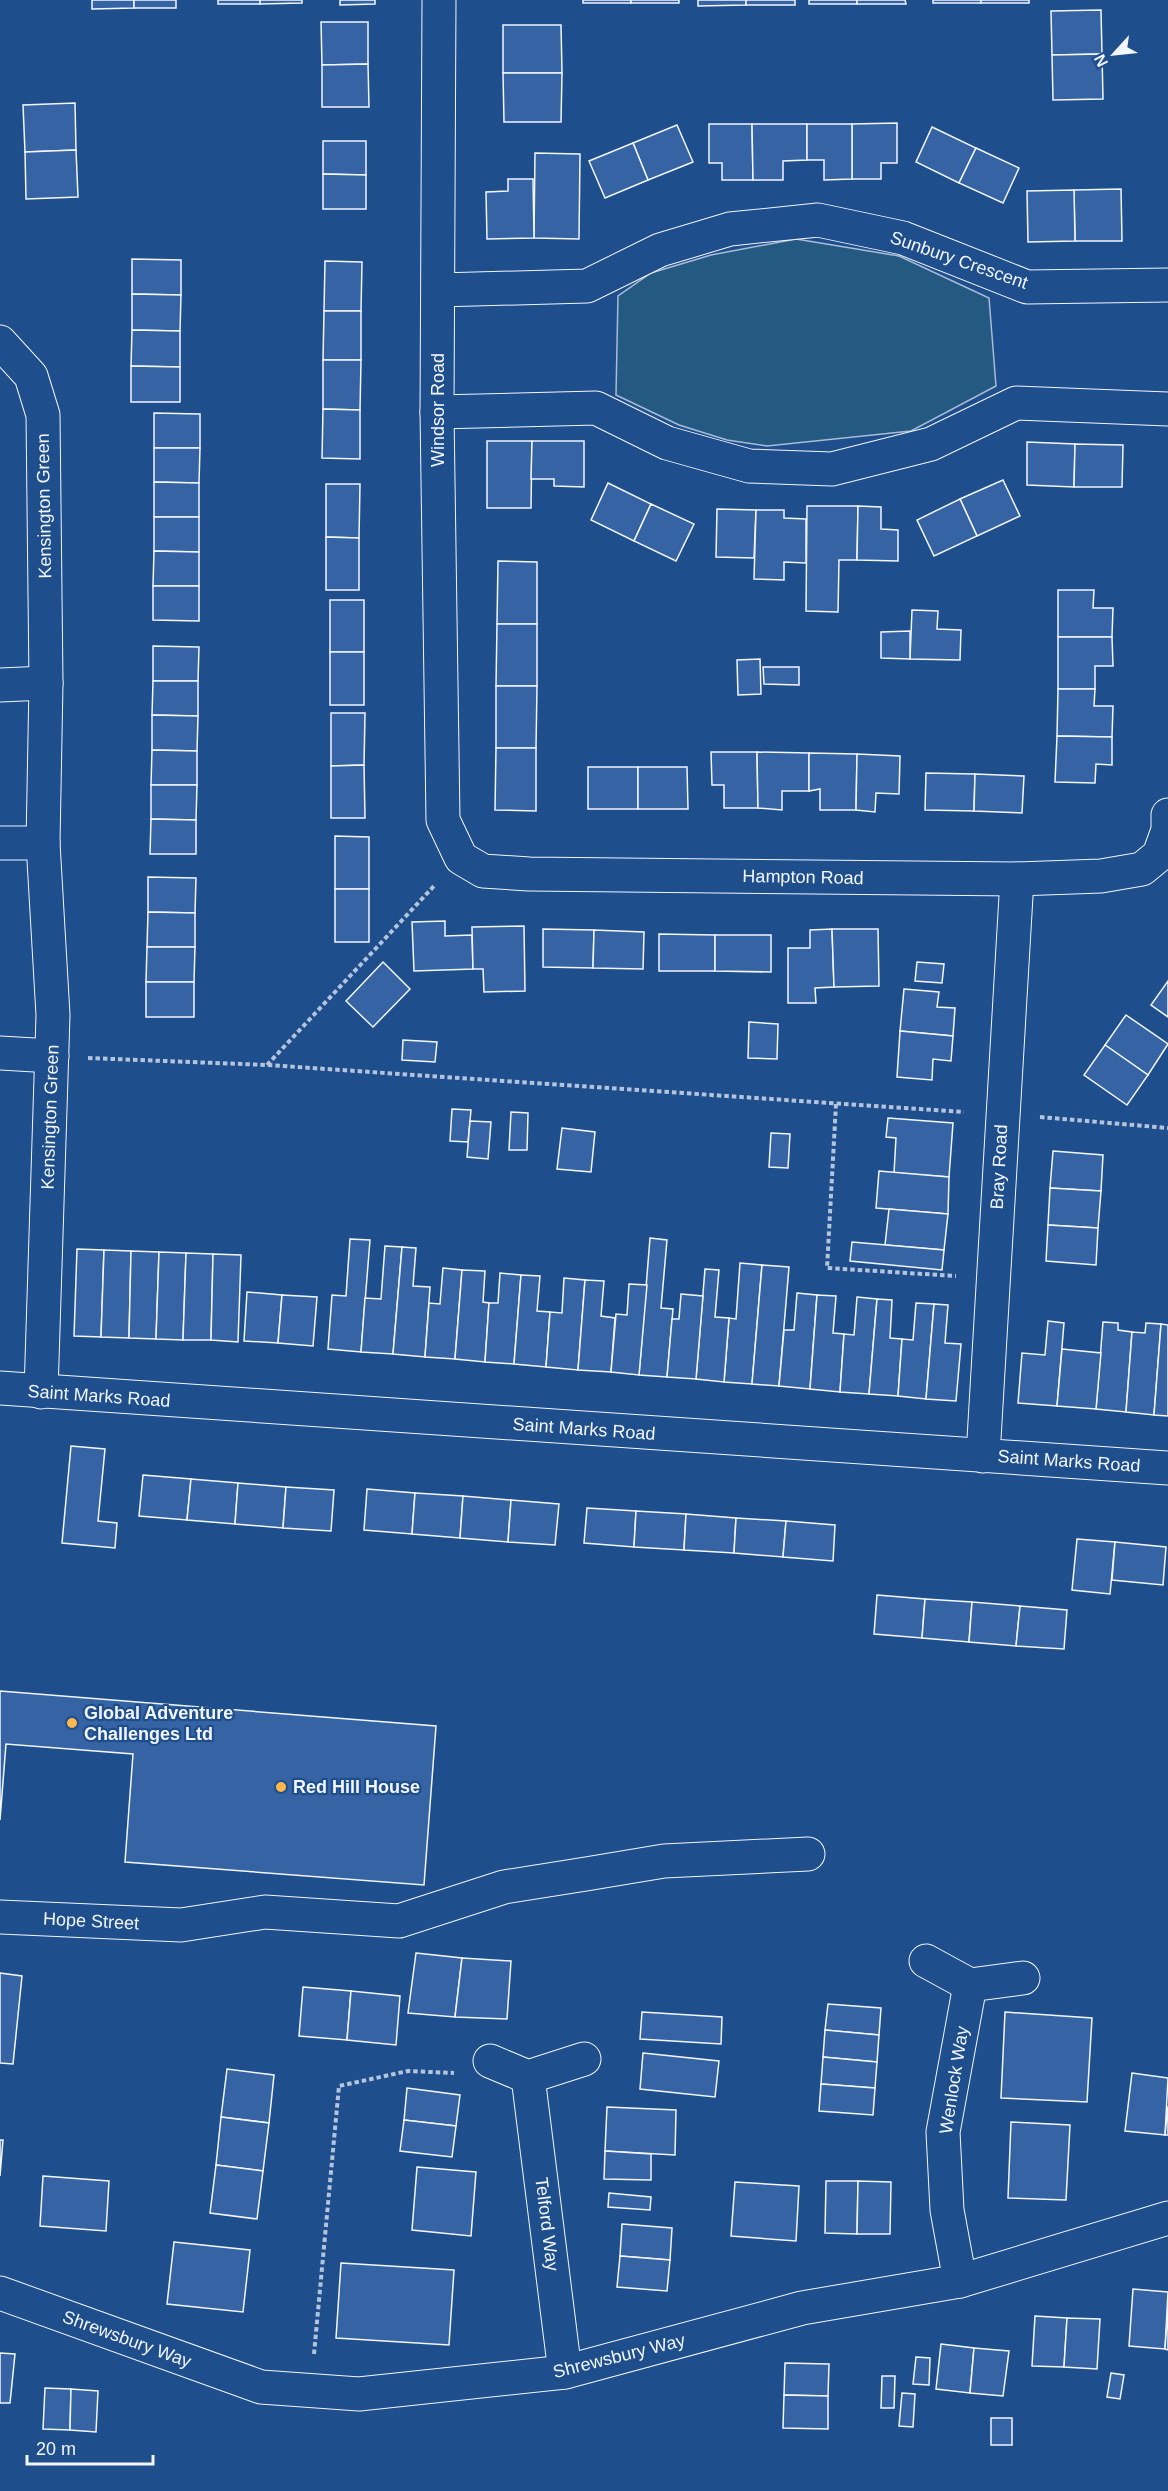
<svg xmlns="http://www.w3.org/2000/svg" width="1168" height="2491" font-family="Arial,sans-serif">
  <rect width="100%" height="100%" fill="#1f4e8c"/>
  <path fill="#245a82" stroke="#a8bbd7" stroke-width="1.5" d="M796 239 899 256 989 298 996 386 911 431 767 446 727 440 679 425 616 395 618 296 651 273 711 255Z"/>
  <g fill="#3563a3" stroke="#f2f6ff" stroke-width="1.5">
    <path d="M92 0H134V8L92 9Z"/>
    <rect x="134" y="0" width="42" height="8"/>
    <rect x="218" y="0" width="42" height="4"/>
    <path d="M260 0H302V3L260 4Z"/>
    <path d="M340 0H375V4L340 5Z"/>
    <rect x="583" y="0" width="48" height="3"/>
    <rect x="631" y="0" width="48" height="3"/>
    <path d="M698 0H746V5L698 6Z"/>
    <rect x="746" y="0" width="49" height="5"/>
    <rect x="809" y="0" width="48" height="4"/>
    <path d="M857 0H905L906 4H857Z"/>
    <rect x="933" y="0" width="48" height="3"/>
    <rect x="981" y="0" width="48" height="3"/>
    <path d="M1101 10 1102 54 1052 55 1051 11Z"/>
    <path d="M321 22H368V64L322 65Z"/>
    <path d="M503 25H561L562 73H503Z"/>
    <path d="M1102 54 1103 99 1053 100 1052 55Z"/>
    <path d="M368 64 369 107H322V65Z"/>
    <path d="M503 73H562L561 122H504Z"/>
    <path d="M75 103 76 150 25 152 23 105Z"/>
    <path d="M897 123V163H881V179H852V124Z"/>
    <path d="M709 124H752L753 180H722V163H709Z"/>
    <path d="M752 124H807V160L783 161V180H753Z"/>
    <path d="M807 124H852V179L824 180V160H807Z"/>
    <path d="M677 125 693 162 648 180 633 143Z"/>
    <path d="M932 127 976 148 959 183 916 162Z"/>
    <path d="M323 141H366V175L323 174Z"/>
    <path d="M633 143 648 180 605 198 589 161Z"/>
    <path d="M976 148 1019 168 1003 203 959 183Z"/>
    <path d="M76 150 78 197 26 199 25 152Z"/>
    <path d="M535 153 580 154 579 239 534 238Z"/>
    <path d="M323 174 366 175V209H323Z"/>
    <path d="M508 179H533L534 238 487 239 486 192 508 191Z"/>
    <path d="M1121 189 1122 241H1075L1074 190Z"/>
    <path d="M1074 190 1075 241 1028 242 1027 191Z"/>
    <path d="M132 259 181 260V295L132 294Z"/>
    <path d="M325 261 362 262 361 311H324Z"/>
    <path d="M132 294 181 295 180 331 132 330Z"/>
    <path d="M324 311H361V360H323Z"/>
    <path d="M132 330 180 331V367L131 366Z"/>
    <path d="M323 360H361L360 410 323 409Z"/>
    <path d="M131 366 180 367V402H131Z"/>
    <path d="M323 409 360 410V459L322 458Z"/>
    <path d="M154 413 200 414V448H154Z"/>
    <path d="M487 441H532L531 508H487Z"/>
    <path d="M532 441H584V487L554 486V479H531Z"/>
    <path d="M1027 442 1075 444 1074 487 1027 485Z"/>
    <path d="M1075 444 1123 445 1122 487H1074Z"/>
    <path d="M154 448H200L199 483 154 482Z"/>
    <path d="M1003 480 1020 516 977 536 960 499Z"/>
    <path d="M154 482 199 483V517H154Z"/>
    <path d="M608 483 651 504 634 541 591 520Z"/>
    <path d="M326 484H360L359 538 326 537Z"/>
    <path d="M960 499 977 536 934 556 917 520Z"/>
    <path d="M651 504 694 524 676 561 634 541Z"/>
    <path d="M807 506H858L857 560H839L838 612 806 611Z"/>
    <path d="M858 506 881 507V529L898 530V561L857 560Z"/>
    <path d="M717 509 756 510 754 558 716 557Z"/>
    <path d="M756 510H784V518L806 519V563L784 562V580L754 579Z"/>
    <path d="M154 517H199V552L154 551Z"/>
    <path d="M326 537 359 538V590H326Z"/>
    <path d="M154 551 199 552V586H153Z"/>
    <path d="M498 561 537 562V624H497Z"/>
    <path d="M153 586H199V621L153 620Z"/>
    <path d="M1058 590H1094L1093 608H1113L1112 637H1058Z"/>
    <rect x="330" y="600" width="34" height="52"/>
    <path d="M912 610 938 611 937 629 961 630 960 660 910 659Z"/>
    <path d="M497 624H537V686H496Z"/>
    <path d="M910 631V659L881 658V632Z"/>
    <path d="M1058 637H1112L1113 666H1095V689H1058Z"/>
    <path d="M153 646 199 647 198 681H153Z"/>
    <rect x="330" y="652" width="34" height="53"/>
    <path d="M760 659 761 694 738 695 737 660Z"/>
    <path d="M763 667H799V685L764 684Z"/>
    <path d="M153 681H198V716L152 715Z"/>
    <path d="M496 686H537L536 748H496Z"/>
    <path d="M1058 689H1095L1094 706H1113L1112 737 1057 736Z"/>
    <path d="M331 713H365L364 765 331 766Z"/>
    <path d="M152 715 198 716 197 751 152 750Z"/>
    <path d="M1057 736 1112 737V765L1096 764 1095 783 1055 782Z"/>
    <path d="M496 748H536V811L495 810Z"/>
    <path d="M152 750 197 751V785H151Z"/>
    <path d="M711 752H757L758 808H724V785H712Z"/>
    <path d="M757 752 809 753V791H782V810L758 808Z"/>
    <path d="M809 753 857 754 856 810H820V789L809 791Z"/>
    <path d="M857 754 900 756 899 794 876 793 875 812 856 810Z"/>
    <path d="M364 765 365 818H331V766Z"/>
    <rect x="588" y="767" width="50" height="42"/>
    <path d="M638 767H687L688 809H638Z"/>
    <path d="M926 773 975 774 974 811 925 810Z"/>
    <path d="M975 774 1024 776 1022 813 974 811Z"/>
    <path d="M151 785H197L196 820 151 819Z"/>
    <path d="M151 819 196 820V854H150Z"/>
    <path d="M335 836 369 837V889H335Z"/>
    <path d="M148 877 196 878 195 913 148 912Z"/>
    <rect x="335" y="889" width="34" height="53"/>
    <path d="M148 912 195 913V947H147Z"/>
    <path d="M445 921V936L472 935 473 969 414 971 412 922Z"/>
    <path d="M524 926 525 991 484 992 483 969H473L472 927Z"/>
    <path d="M543 929 594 930 593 968 543 967Z"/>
    <path d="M832 929 834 987 815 988 816 1003H788V948H810V930Z"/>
    <path d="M832 929H878L879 986 834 987Z"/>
    <path d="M594 930 644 932 643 969 593 968Z"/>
    <path d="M659 934 715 935V971H659Z"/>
    <path d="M715 935H771V972L715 971Z"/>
    <path d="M147 947H195L194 982H146Z"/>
    <path d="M383 962 410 989 373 1027 346 1001Z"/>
    <path d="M917 962 944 964 942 983 915 981Z"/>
    <path d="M1168 981V1017L1151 1005Z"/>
    <rect x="146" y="982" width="48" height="35"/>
    <path d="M904 989 939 992 937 1007 955 1008 953 1036 900 1031Z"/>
    <path d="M1126 1015 1168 1044 1148 1075 1105 1045Z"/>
    <path d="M749 1022 778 1024 777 1059 748 1058Z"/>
    <path d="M900 1031 953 1036 951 1061 933 1059 932 1080 897 1077Z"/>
    <path d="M403 1040 437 1042 435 1062 402 1060Z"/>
    <path d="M1105 1045 1148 1075 1127 1105 1084 1075Z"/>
    <path d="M452 1109 471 1110 468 1142 450 1141Z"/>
    <path d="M511 1112 528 1113 527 1150H509Z"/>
    <path d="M888 1118 953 1123 949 1177 894 1173 896 1138 886 1137Z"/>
    <path d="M470 1121 491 1122 488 1159 467 1157Z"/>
    <path d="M562 1128 595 1132 591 1172 557 1169Z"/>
    <path d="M771 1133 790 1134 788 1168 769 1167Z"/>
    <path d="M1053 1151 1103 1155 1101 1191 1050 1188Z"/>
    <path d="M879 1171 949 1177 948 1214 876 1208Z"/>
    <path d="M1050 1188 1101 1191 1098 1228 1048 1225Z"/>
    <path d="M889 1209 948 1214 944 1250 885 1245Z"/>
    <path d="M1048 1225 1098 1228 1096 1265 1046 1261Z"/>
    <path d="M650 1238 667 1240 661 1308 673 1309 667 1377 639 1375Z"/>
    <path d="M350 1239 370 1240 361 1352 328 1349 332 1295 346 1296Z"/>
    <path d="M852 1242 944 1250 942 1270 850 1261Z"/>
    <path d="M385 1246 402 1247 393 1354 361 1352 365 1298 381 1299Z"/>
    <path d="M402 1247 416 1248 413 1286 430 1287 425 1357 393 1354Z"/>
    <path d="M77 1249 104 1250 101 1337 74 1336Z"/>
    <path d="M104 1250 131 1251 129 1338 101 1337Z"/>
    <path d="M131 1251 159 1252 156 1339 129 1338Z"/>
    <path d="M159 1252 186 1253 183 1340 156 1339Z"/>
    <path d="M186 1253 213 1254 211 1340H183Z"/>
    <path d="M213 1254 241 1255 238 1342 211 1340Z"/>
    <path d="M740 1263 762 1265 752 1384 724 1382 729 1318 736 1319Z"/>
    <path d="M762 1265 789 1267 779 1386 752 1384Z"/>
    <path d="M443 1268 462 1270 455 1359 425 1357 429 1303 440 1304Z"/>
    <path d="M705 1269 719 1270 715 1317 729 1318 724 1382 696 1379Z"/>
    <path d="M462 1270 485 1271 483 1302 489 1303 485 1362 455 1359Z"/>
    <path d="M500 1273 521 1275 514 1364 485 1362 489 1303H498Z"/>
    <path d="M521 1275 540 1276 537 1311 550 1312 546 1367 514 1364Z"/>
    <path d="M564 1278 585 1280 578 1370 546 1367 550 1312 562 1313Z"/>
    <path d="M585 1280 604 1281 601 1316 615 1318 611 1372 578 1370Z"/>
    <path d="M629 1284 647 1285 639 1375 611 1372 616 1314 627 1315Z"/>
    <path d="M247 1292 282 1295 278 1343 244 1341Z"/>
    <path d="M797 1293 817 1295 810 1389 779 1386 784 1330H794Z"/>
    <path d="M681 1294 703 1296 696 1379 667 1377 672 1319H679Z"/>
    <path d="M282 1295 317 1297 313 1346 278 1343Z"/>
    <path d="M817 1295 836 1296 833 1333 844 1334 840 1392 810 1389Z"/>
    <path d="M857 1297 877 1299 869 1394 840 1392 844 1334 854 1335Z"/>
    <path d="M877 1299 892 1300 890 1338 902 1339 898 1396 869 1394Z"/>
    <path d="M916 1303 934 1304 926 1399 898 1396 902 1339 913 1340Z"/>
    <path d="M934 1304 948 1305 945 1343 961 1344 956 1401 926 1399Z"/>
    <path d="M1048 1321 1064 1323 1057 1406 1018 1403 1022 1353 1045 1355Z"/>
    <path d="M1103 1322 1118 1323V1330L1132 1332 1126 1412 1096 1409Z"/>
    <path d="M1146 1323 1161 1324 1154 1415 1126 1412 1132 1332 1145 1333Z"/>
    <path d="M1161 1324 1168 1325V1416L1154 1415Z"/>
    <path d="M1062 1349 1101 1353 1096 1409 1057 1406Z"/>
    <path d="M71 1446 105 1449 98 1521 117 1523 115 1548 62 1543Z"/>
    <path d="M143 1475 191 1479 187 1520 139 1516Z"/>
    <path d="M191 1479 238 1483 235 1524 187 1520Z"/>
    <path d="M238 1483 286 1487 283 1528 235 1524Z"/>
    <path d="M286 1487 334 1490 331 1531 283 1528Z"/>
    <path d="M367 1489 415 1493 412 1534 364 1530Z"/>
    <path d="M415 1493 463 1496 460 1538 412 1534Z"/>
    <path d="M463 1496 511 1500 508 1542 460 1538Z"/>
    <path d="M511 1500 559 1504 555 1545 508 1542Z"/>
    <path d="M587 1508 636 1511 634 1547 584 1543Z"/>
    <path d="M636 1511 686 1514 684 1550 634 1547Z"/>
    <path d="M686 1514 736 1518 734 1553 684 1550Z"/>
    <path d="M736 1518 786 1521 783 1557 734 1553Z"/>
    <path d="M786 1521 835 1525 833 1561 783 1557Z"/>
    <path d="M1077 1539 1115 1542 1110 1594 1072 1590Z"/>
    <path d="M1115 1542 1166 1547 1163 1585 1112 1580Z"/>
    <path d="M877 1595 925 1599 922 1638 874 1634Z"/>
    <path d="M925 1599 972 1602 969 1642 922 1638Z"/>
    <path d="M972 1602 1020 1606 1016 1646 969 1642Z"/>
    <path d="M1020 1606 1067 1610 1064 1649 1016 1646Z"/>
    <path d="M0 1691 436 1726 424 1885 125 1862 133 1754 6 1744 0 1820Z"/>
    <path d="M416 1953 462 1958 455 2017 408 2013Z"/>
    <path d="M462 1958 511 1961 507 2019 455 2017Z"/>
    <path d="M0 1973 22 1976 13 2064 0 2063Z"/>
    <path d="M303 1987 351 1991 347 2040 299 2036Z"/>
    <path d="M351 1991 400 1996 396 2045 347 2040Z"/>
    <path d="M828 2004 881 2008 879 2035 825 2030Z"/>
    <path d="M642 2012 722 2017 721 2044 640 2039Z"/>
    <path d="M1005 2012 1092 2018 1087 2102 1001 2098Z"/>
    <path d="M825 2030 879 2035 877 2062 823 2057Z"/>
    <path d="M643 2053 719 2061 715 2097 640 2089Z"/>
    <path d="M823 2057 877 2062 875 2088 821 2084Z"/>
    <path d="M227 2069 274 2075 269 2123 221 2117Z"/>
    <path d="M1132 2073 1168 2078 1165 2135 1125 2131Z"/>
    <path d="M821 2084 875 2088 873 2115 819 2111Z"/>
    <path d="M407 2088 460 2095 456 2126 404 2120Z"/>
    <path d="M1168 2106V2135H1165Z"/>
    <path d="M607 2107 676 2110 675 2155 605 2151Z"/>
    <path d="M221 2117 269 2123 263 2171 216 2165Z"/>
    <path d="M404 2120 456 2126 452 2157 400 2151Z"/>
    <path d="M1011 2122 1070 2125 1066 2200 1008 2198Z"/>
    <path d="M0 2140H3L0 2176Z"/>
    <path d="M605 2151 651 2154V2180L604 2179Z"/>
    <path d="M216 2165 263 2171 257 2219 210 2213Z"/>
    <path d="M417 2167 476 2172 471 2236 412 2230Z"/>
    <path d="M43 2176 109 2181 106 2231 40 2226Z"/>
    <path d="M826 2181H858L857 2234 825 2233Z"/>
    <path d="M858 2181 891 2182 890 2234H857Z"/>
    <path d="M735 2182 799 2186 796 2241 731 2236Z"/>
    <path d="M609 2193 651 2197 650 2210 608 2207Z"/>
    <path d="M622 2224 672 2228 670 2260 620 2256Z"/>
    <path d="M174 2242 250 2250 243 2312 167 2304Z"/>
    <path d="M620 2256 670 2260 667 2291 617 2287Z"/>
    <path d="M341 2263 454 2270 449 2345 336 2338Z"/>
    <path d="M1133 2289 1168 2292 1165 2349 1129 2346Z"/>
    <path d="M1168 2308V2350L1165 2349Z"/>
    <path d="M1035 2316 1067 2318 1064 2367 1032 2366Z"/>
    <path d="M1067 2318 1100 2319 1097 2369 1064 2367Z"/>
    <path d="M941 2344 974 2348 970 2393 936 2389Z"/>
    <path d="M974 2348 1009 2351 1003 2396 970 2393Z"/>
    <path d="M0 2353 15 2354 10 2403H0Z"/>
    <path d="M916 2357 930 2358 929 2385 913 2384Z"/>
    <path d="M785 2363 829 2364 828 2396 784 2395Z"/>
    <path d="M1111 2373 1124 2375 1120 2399 1107 2397Z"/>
    <path d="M882 2376H895L894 2408H881Z"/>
    <path d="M45 2388 71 2389 70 2430 43 2429Z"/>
    <path d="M71 2389 98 2391 96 2432 70 2430Z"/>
    <path d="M902 2393 915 2394 913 2427 899 2426Z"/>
    <path d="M784 2395 828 2396V2429L783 2428Z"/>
    <rect x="991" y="2418" width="21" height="27"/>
  </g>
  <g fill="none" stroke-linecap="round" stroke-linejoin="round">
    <g stroke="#f2f6ff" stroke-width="35">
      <g id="minor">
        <path d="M439 0 437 412 443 820 461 858 483 871 529 874 1017 879 1101 876 1142 869 1159 855 1168 830V815"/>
        <path d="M439 290 587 286 660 250 730 229 818 220 903 238 1027 287 1168 285"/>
        <path d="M0 342 31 376 43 415 46 683 43 843 53 1015 41 1392"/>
        <path d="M437 412 596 408 667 443 749 466 832 469 931 444 1016 403 1168 409"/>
        <path d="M0 685 46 683"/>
        <path d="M0 843H43"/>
        <path d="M0 1053 52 1056"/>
        <path d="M0 1388 1168 1468"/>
        <path d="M983 1456 1017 879"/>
        <path d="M0 1917 181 1925 265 1912 399 1921 504 1887 586 1874 664 1861 808 1854"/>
        <path d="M926 1961 970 1985"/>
        <path d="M490 2061 528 2077 584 2059"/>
        <path d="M528 2077 565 2372"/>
        <path d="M960 2281 947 2210 943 2132 970 1985 1023 1978"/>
        <path d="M0 2293 261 2387 359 2394 565 2372 802 2308 960 2281 1168 2218"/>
      </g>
    </g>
    <g stroke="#b3c4dc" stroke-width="4" stroke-dasharray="4.5 3" stroke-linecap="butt">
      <path d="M88 1058 267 1065 964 1112"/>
      <path d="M267 1065 434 886"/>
      <path d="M836 1104 827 1268 956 1276"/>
      <path d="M1040 1117 1168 1128"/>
      <path d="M314 2354 339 2086 408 2071 454 2073"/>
    </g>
    <use href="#minor" stroke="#1f4e8c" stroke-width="33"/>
  </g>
  <g fill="#ffb74d" stroke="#1f4e8c" stroke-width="2">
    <circle cx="72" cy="1723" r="6"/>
    <circle cx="281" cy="1787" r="6"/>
  </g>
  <g text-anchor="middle" stroke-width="4.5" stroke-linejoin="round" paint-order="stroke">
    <g font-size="18" fill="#f2f6ff" stroke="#1f4e8c">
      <text transform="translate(959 260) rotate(19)" y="6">Sunbury Crescent</text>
      <text transform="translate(438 410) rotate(-90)" y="6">Windsor Road</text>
      <text transform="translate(44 506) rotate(-91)" y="6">Kensington Green</text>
      <text transform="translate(803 877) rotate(1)" y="6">Hampton Road</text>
      <text transform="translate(50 1117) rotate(-88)" y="6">Kensington Green</text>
      <text transform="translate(999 1167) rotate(-87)" y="6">Bray Road</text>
      <text transform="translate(99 1396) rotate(4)" y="6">Saint Marks Road</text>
      <text transform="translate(584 1429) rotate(4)" y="6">Saint Marks Road</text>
      <text transform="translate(1069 1461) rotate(4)" y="6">Saint Marks Road</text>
      <text transform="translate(91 1921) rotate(3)" y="6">Hope Street</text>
      <text transform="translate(954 2080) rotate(-81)" y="6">Wenlock Way</text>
      <text transform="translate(547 2224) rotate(83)" y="6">Telford Way</text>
      <text transform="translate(127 2339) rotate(20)" y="6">Shrewsbury Way</text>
      <text transform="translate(619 2356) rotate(-14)" y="6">Shrewsbury Way</text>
    </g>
    <g font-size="18" font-weight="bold" fill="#f2f6ff" stroke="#1f4e8c" text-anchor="start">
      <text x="84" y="1719">Global Adventure<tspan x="84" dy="21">Challenges Ltd</tspan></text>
      <text x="293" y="1793">Red Hill House</text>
    </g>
  </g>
  <g transform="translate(1114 54) rotate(243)" stroke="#1f4e8c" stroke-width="4.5" paint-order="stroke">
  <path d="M0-4.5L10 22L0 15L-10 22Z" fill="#f2f6ff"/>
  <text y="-9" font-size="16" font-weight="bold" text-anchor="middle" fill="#f2f6ff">N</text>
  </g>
  <path d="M27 2455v9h126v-9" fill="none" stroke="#f2f6ff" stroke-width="3"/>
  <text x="36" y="2455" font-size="18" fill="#f2f6ff" stroke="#1f4e8c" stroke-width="4.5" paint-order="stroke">20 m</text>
</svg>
